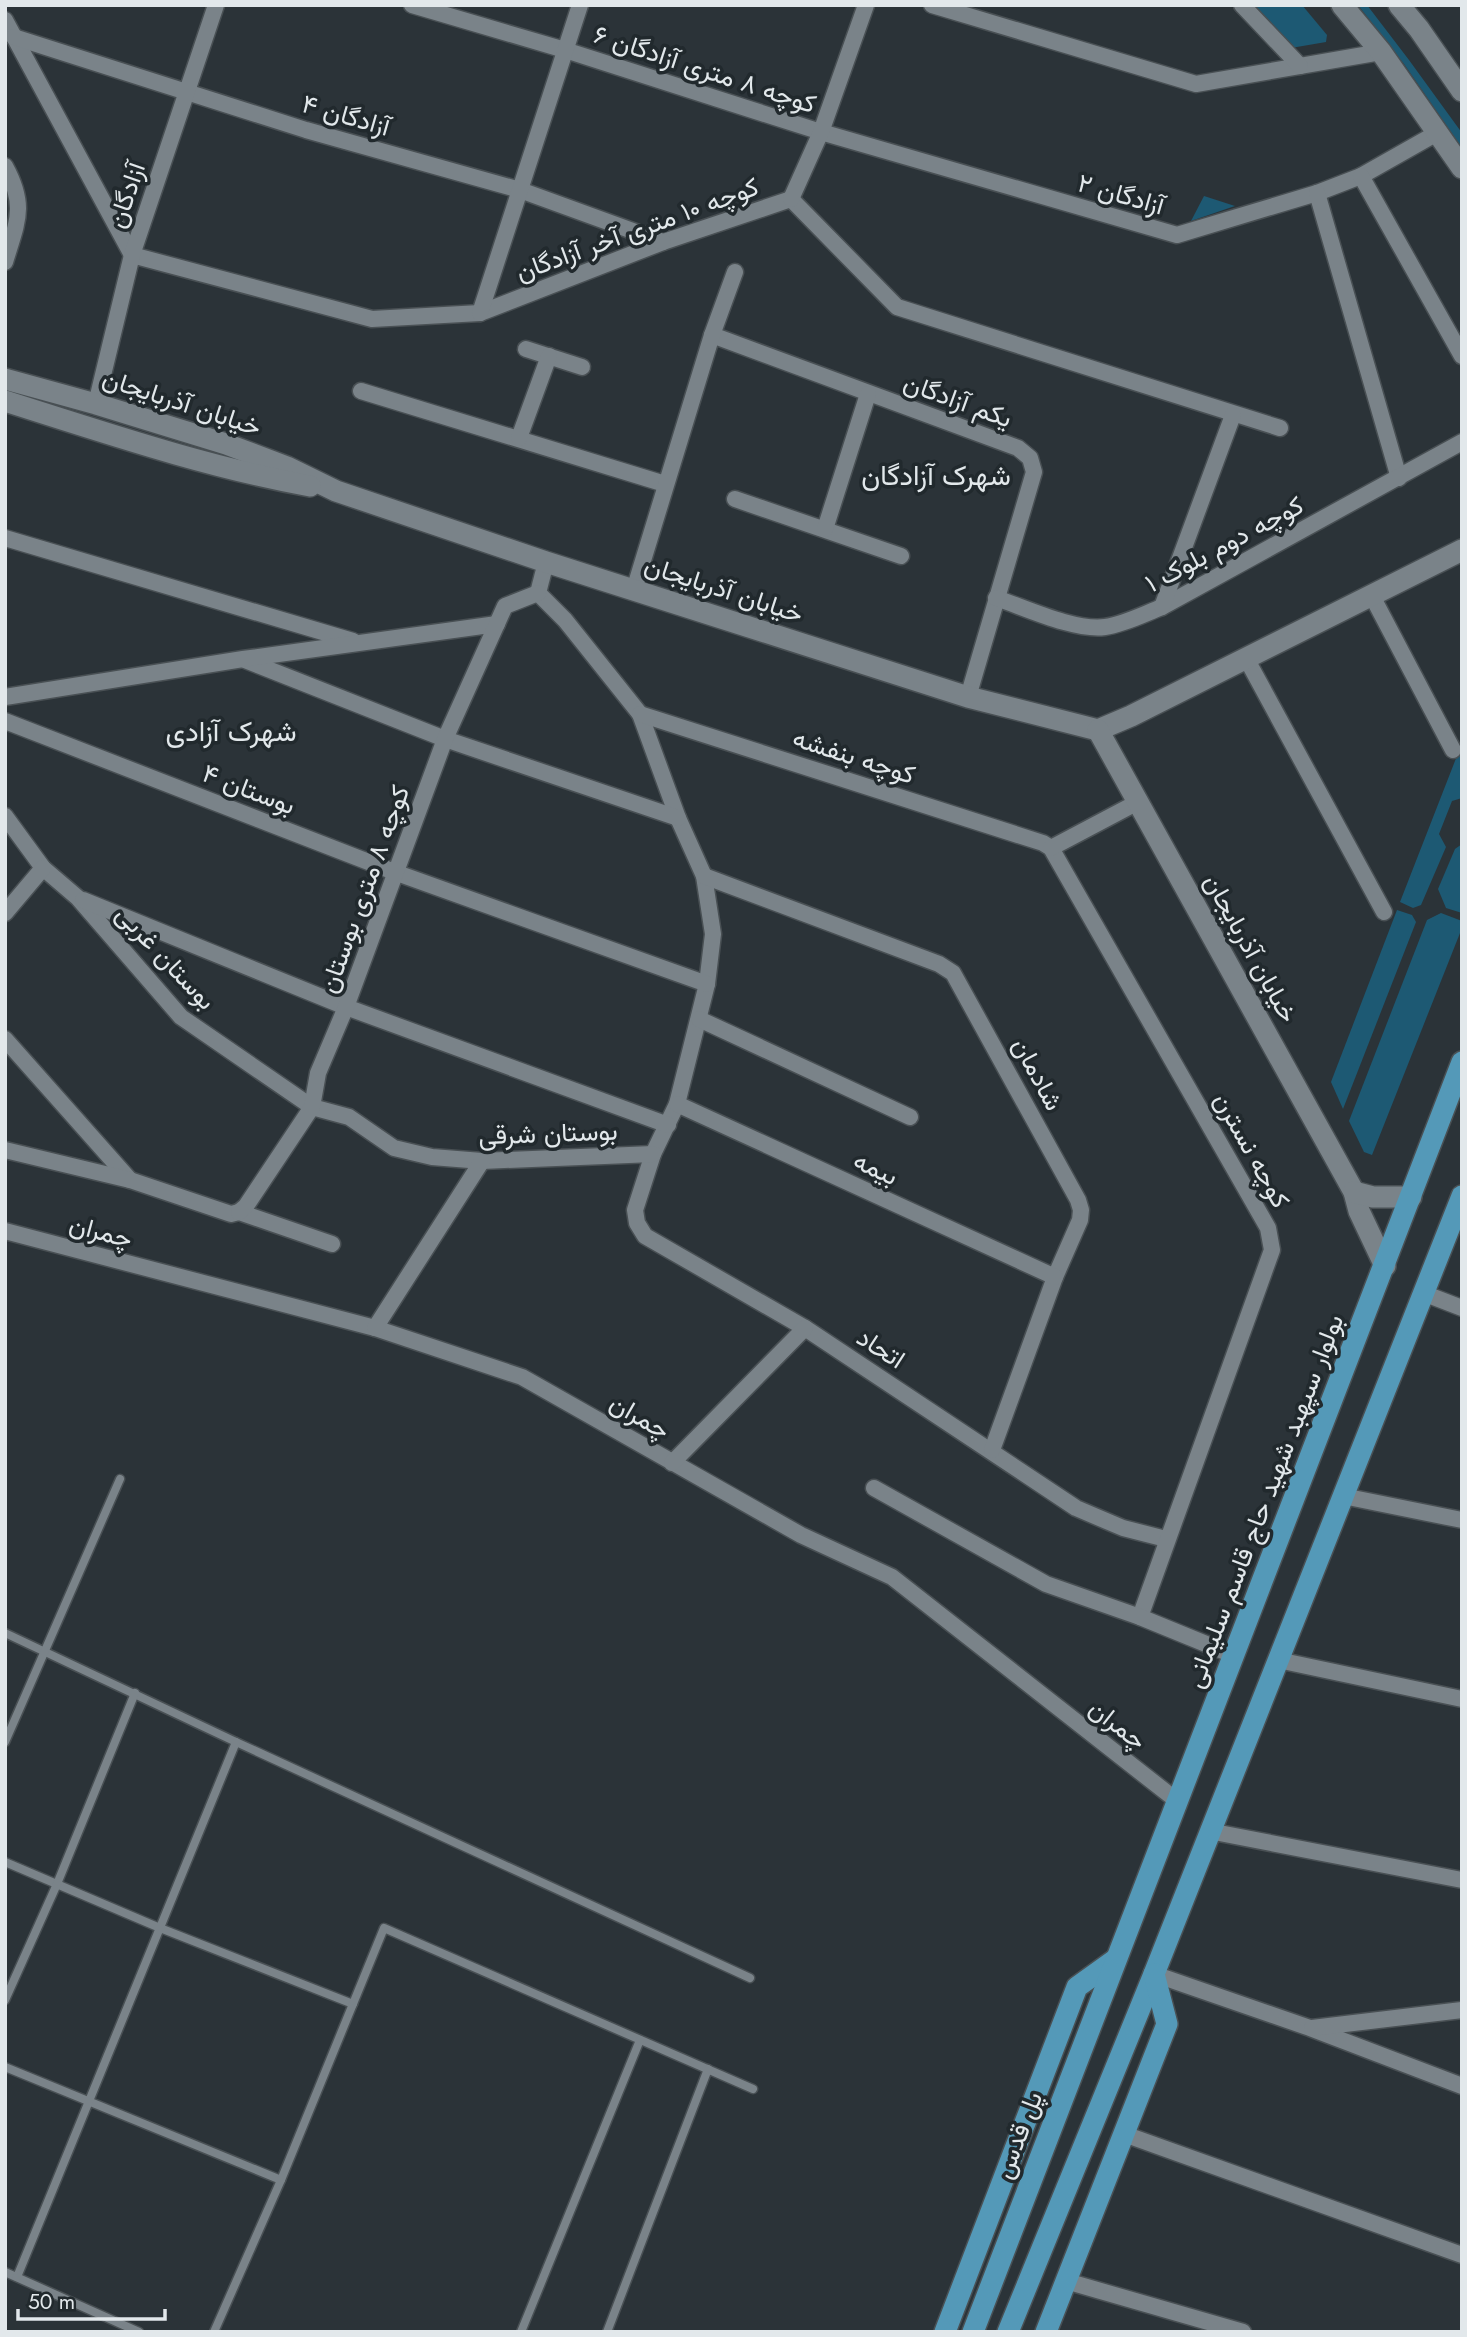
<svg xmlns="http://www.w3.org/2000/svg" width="1467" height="2337" font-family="Jost,Vazirmatn,sans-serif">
  <rect width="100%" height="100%" fill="#2b3338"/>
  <g fill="#1d5973">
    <path d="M1250 5H1302L1327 35 1326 42 1291 48Z"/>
    <path d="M1358 5H1367L1409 60 1462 133V148L1404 64Z"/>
    <path d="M1204 196 1235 206 1191 221Z"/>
    <path d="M1462 743V798L1452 801 1439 834 1446 847 1421 905 1413 908 1400 902Z"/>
    <path d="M1462 844V913L1446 908 1438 889 1455 849Z"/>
    <path d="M1397 910 1412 915 1416 922 1343 1109 1331 1082Z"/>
    <path d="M1441 913 1462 921V928L1372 1155 1364 1152 1349 1121 1427 920Z"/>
  </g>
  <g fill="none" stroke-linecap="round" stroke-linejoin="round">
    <g stroke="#495054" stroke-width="11">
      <g id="lane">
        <path d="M5 1633 236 1742 750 1978"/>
        <path d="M5 1742 120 1479"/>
        <path d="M5 1862 160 1928 353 2004"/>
        <path d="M5 2000 57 1884 135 1693"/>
        <path d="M5 2067 281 2180"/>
        <path d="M5 2272 139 2332"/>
        <path d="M17 2277 236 1742"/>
        <path d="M214 2332 281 2180 384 1928 753 2089"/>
        <path d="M521 2332 640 2040"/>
        <path d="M607 2332 708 2069"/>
      </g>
    </g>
    <g stroke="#495054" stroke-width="19">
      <g id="street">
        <path d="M412 5 565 50 821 132 1177 235 1317 193 1361 176 1437 133"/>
        <path d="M932 5 1196 84 1381 52"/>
        <path d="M1242 5 1300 66"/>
        <path d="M5 20 132 255 372 319 480 313 663 242 791 199 897 307 1280 428"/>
        <path d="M14 37 306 130 520 190 663 242"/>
        <path d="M5 166C27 206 17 222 5 262"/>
        <path d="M1361 176 1462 356"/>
        <path d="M1317 193 1399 478"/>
        <path d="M791 199 821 132 866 5"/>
        <path d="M480 313 580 5"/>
        <path d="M712 335 1018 448 1030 458 1034 472 968 697"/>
        <path d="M526 349 582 367"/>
        <path d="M361 391 665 484"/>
        <path d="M96 404 132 255 216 5"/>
        <path d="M519 438 549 356"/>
        <path d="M735 499 901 556"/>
        <path d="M825 529 868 394"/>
        <path d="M5 538 353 641"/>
        <path d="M634 590 712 335 735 272"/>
        <path d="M538 593 565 620 640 714 678 818 704 876 713 934 707 984 677 1104 653 1154 635 1210 637 1223 645 1236 805 1328 1076 1508 1123 1528 1166 1539"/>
        <path d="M538 593 546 562"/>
        <path d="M1372 596 1453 750"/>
        <path d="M996 598C1026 608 1074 631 1105 627 1125 624 1144 614 1162 607L1462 442"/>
        <path d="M1162 607 1233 415"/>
        <path d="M1246 658 1384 912"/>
        <path d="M245 660 445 739 678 818"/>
        <path d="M5 697 243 659 497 624"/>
        <path d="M640 714 1043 843 1051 848 1268 1228 1272 1250 1140 1617"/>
        <path d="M5 721 397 873 707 984"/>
        <path d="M5 816 43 868 78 898 181 1017 312 1107 349 1117 394 1148 432 1157 482 1161 653 1154"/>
        <path d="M1051 848 1138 802"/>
        <path d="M704 876 939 964 953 973 1078 1200 1081 1210 1080 1220 1055 1277 992 1450"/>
        <path d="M83 900 346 1007 668 1125"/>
        <path d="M5 913 43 868"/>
        <path d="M699 1019 910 1117"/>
        <path d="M5 1039 130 1180"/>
        <path d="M677 1104 1055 1277"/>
        <path d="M5 1150 130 1180 231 1214 239 1212 332 1244"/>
        <path d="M239 1212 246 1206 312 1107 318 1073 346 1007 445 739 505 606 538 593"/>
        <path d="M5 1231 375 1328 522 1377 801 1535 892 1577 1176 1800"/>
        <path d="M1423 1293 1462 1308"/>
        <path d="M375 1328 482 1161"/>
        <path d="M672 1463 805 1328"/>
        <path d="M874 1488 1046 1584 1140 1617 1233 1655"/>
        <path d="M1343 1496 1462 1520"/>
        <path d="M1278 1660 1462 1699"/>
        <path d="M1209 1831 1462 1880"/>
        <path d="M1154 1974 1310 2028 1462 2086"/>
        <path d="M1312 2028 1462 2010"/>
        <path d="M1124 2134 1462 2255"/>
        <path d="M1066 2281 1243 2332"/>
      </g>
    </g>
    <g stroke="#495054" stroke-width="24">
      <g id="secondary">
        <path d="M1342 5 1381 52 1462 168"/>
        <path d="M1399 5 1419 29 1462 91"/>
        <path d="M5 379 96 404 226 444 287 467 336 491 546 562 968 697 1098 730 1131 716 1462 550"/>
        <path d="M5 401C106 433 206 467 310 486"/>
        <path d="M1098 730 1354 1192 1359 1211 1385 1266"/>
        <path d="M1354 1192 1373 1197H1411"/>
      </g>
    </g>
    <g stroke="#495054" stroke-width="24">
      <g id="primary">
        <path d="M945 2332 1077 1987 1116 1959"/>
        <path d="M973 2332 1462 1062"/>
        <path d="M1008 2332 1154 1974 1462 1196"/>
        <path d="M1046 2332 1167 2024 1154 1974"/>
      </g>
    </g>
    <use href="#lane" stroke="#7a8389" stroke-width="8"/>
    <use href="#street" stroke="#7a8389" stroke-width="16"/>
    <use href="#secondary" stroke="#7a8389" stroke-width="21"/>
    <use href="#primary" stroke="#5499b8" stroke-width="21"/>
  </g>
  <g text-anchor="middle" stroke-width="7" stroke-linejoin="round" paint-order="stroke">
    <g font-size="26" fill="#e2e8eb" stroke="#21292d">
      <text transform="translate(705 69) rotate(18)" y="9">کوچه ۸ متری آزادگان ۶</text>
      <text transform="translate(346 115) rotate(16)" y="9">آزادگان ۴</text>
      <text transform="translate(1121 194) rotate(16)" y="9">آزادگان ۲</text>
      <text transform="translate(126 195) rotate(-71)" y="9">آزادگان</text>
      <text transform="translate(637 229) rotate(-20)" y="9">کوچه ۱۰ متری آخر آزادگان</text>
      <text transform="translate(958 400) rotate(20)" y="9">یکم آزادگان</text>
      <text transform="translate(182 402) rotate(18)" y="9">خیابان آذربایجان</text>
      <text transform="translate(1224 544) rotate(-28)" y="9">کوچه دوم بلوک ۱</text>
      <text transform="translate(724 589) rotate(18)" y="9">خیابان آذربایجان</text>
      <text transform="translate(854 756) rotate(18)" y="9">کوچه بنفشه</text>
      <text transform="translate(249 789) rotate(21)" y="9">بوستان ۴</text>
      <text transform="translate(364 889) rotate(-70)" y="9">کوچه ۸ متری بوستان</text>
      <text transform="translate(1251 948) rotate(61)" y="9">خیابان آذربایجان</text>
      <text transform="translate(166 957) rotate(47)" y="9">بوستان غربی</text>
      <text transform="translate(1038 1074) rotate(62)" y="9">شادمان</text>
      <text transform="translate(548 1133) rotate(-2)" y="9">بوستان شرقی</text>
      <text transform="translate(1252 1150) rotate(61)" y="9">کوچه نسترن</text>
      <text transform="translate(876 1168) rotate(25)" y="9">بیمه</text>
      <text transform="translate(101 1231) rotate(15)" y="9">چمران</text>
      <text transform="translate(881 1348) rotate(33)" y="9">اتحاد</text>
      <text transform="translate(640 1416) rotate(30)" y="9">چمران</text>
      <text transform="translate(1264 1501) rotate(-69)" y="9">بولوار سپهبد شهید حاج قاسم سلیمانی</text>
      <text transform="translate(1118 1724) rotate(38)" y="9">چمران</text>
      <text transform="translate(1018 2135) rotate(-69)" y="9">پل قدس</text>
    </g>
    <g font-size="28" fill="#e2e8eb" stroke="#21292d">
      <text x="936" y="485">شهرک آزادگان</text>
      <text x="231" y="741">شهرک آزادی</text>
    </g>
  </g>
  <rect width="1467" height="2337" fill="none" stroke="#e2e8eb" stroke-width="14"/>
  <path d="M18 2309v10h147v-10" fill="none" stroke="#e2e8eb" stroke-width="3.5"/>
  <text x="28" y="2309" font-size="21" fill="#e2e8eb" stroke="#21292d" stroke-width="5" paint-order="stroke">50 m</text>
</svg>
